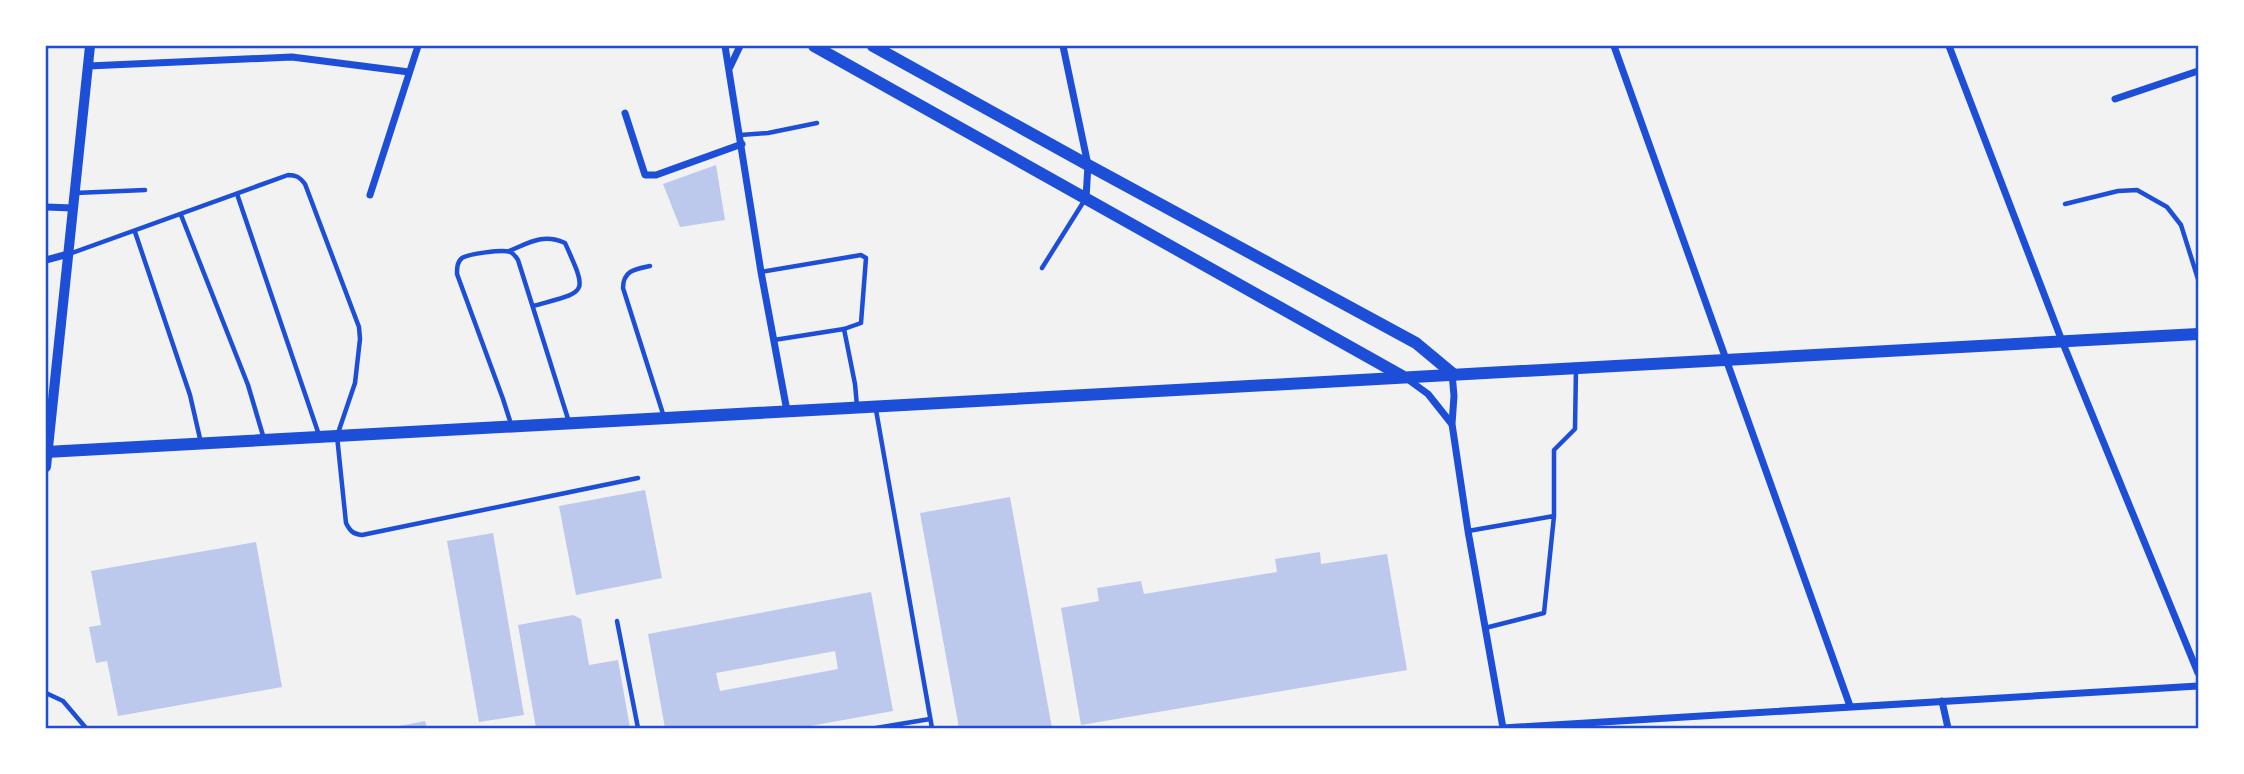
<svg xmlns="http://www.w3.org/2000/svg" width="2244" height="774" font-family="Manrope,sans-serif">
  <rect width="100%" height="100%" fill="#f2f2f2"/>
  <g fill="#bdc9ec" fill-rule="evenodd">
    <path d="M716 165 725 220 680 227 663 184Z"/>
    <path d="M645 490 662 578 576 595 559 506Z"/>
    <path d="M1010 497 1052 728H959L920 513Z"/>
    <path d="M493 533 524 715 479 722 447 541Z"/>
    <path d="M256 542 282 687 118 716 107 661 96 663 89 627 101 625 91 571Z"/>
    <path d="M1320 552 1321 564 1387 554 1407 670 1081 725 1061 608 1099 601 1097 588 1141 581 1144 594 1277 572 1275 559Z"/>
    <path d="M871 592 893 711 799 728H665L648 634ZM835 651 838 669 720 691 716 673Z"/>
    <path d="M573 615 581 619 589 665 618 660 630 728H536L518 625Z"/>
    <path d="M425 721 427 728H394V727Z"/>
  </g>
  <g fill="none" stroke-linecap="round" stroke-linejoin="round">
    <g stroke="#1d4ed8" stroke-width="4.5">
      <path d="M740 135 768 133 817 123"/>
      <path d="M75 193 145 190"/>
      <path d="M237 194 319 435"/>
      <path d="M2065 204 2118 191 2137 190 2167 207 2181 225 2198 279"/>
      <path d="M181 215 248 385 264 439"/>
      <path d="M135 232 190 395 201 443"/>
      <path d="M509 251C529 243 543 233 565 243 589 296 587 291 533 306"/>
      <path d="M69 254 288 175C296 175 300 177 305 184L359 327 360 339 355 383 337 436 346 523C350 531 353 534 362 535L638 478"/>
      <path d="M650 266C636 269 623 270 623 288L664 417"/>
      <path d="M1042 268 1084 201"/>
      <path d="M761 272 861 255 866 258 861 323 844 329 774 340"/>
      <path d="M844 329 855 384 857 406"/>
      <path d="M876 410 932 728"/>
      <path d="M511 424 503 399 457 274C457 268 457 262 462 258 468 254 503 249 510 252 515 254 515 256 518 260L569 422"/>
      <path d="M1554 515V450L1575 429 1576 368"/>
      <path d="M1468 531 1554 516 1544 613 1485 628"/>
      <path d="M617 621 638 728"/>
      <path d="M46 693 63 701 86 728"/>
      <path d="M876 728 930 719"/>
    </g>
    <g stroke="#1d4ed8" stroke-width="7">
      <path d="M725 46 761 272 787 411"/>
      <path d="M1063 46 1088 165 1086 198"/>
      <path d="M1614 46 1850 706"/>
      <path d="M1949 46 2062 341 2198 673"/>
      <path d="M88 66 292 57 409 72"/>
      <path d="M730 67 740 46"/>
      <path d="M2115 99 2198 71"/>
      <path d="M625 113 645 175H656L742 144"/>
      <path d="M370 195 418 46"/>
      <path d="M46 207 73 208"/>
      <path d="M46 260 68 254"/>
      <path d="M1452 373 1454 396 1452 424 1468 531 1503 728"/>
      <path d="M1406 378 1428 394 1451 423"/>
      <path d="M1942 701 1948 728"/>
      <path d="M1503 728 2198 686"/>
    </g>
    <path stroke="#1d4ed8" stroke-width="10" d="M46 467 90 46"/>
    <g stroke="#1d4ed8" stroke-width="12">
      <path d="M814 46 1402 376"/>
      <path d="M873 46 1088 165 1416 343 1452 373"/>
      <path d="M46 452 2198 334"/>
    </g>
  </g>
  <rect width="2244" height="774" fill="none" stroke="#ffffff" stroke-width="94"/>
  <rect x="47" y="47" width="2150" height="680" fill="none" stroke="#1d4ed8" stroke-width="2.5"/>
</svg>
